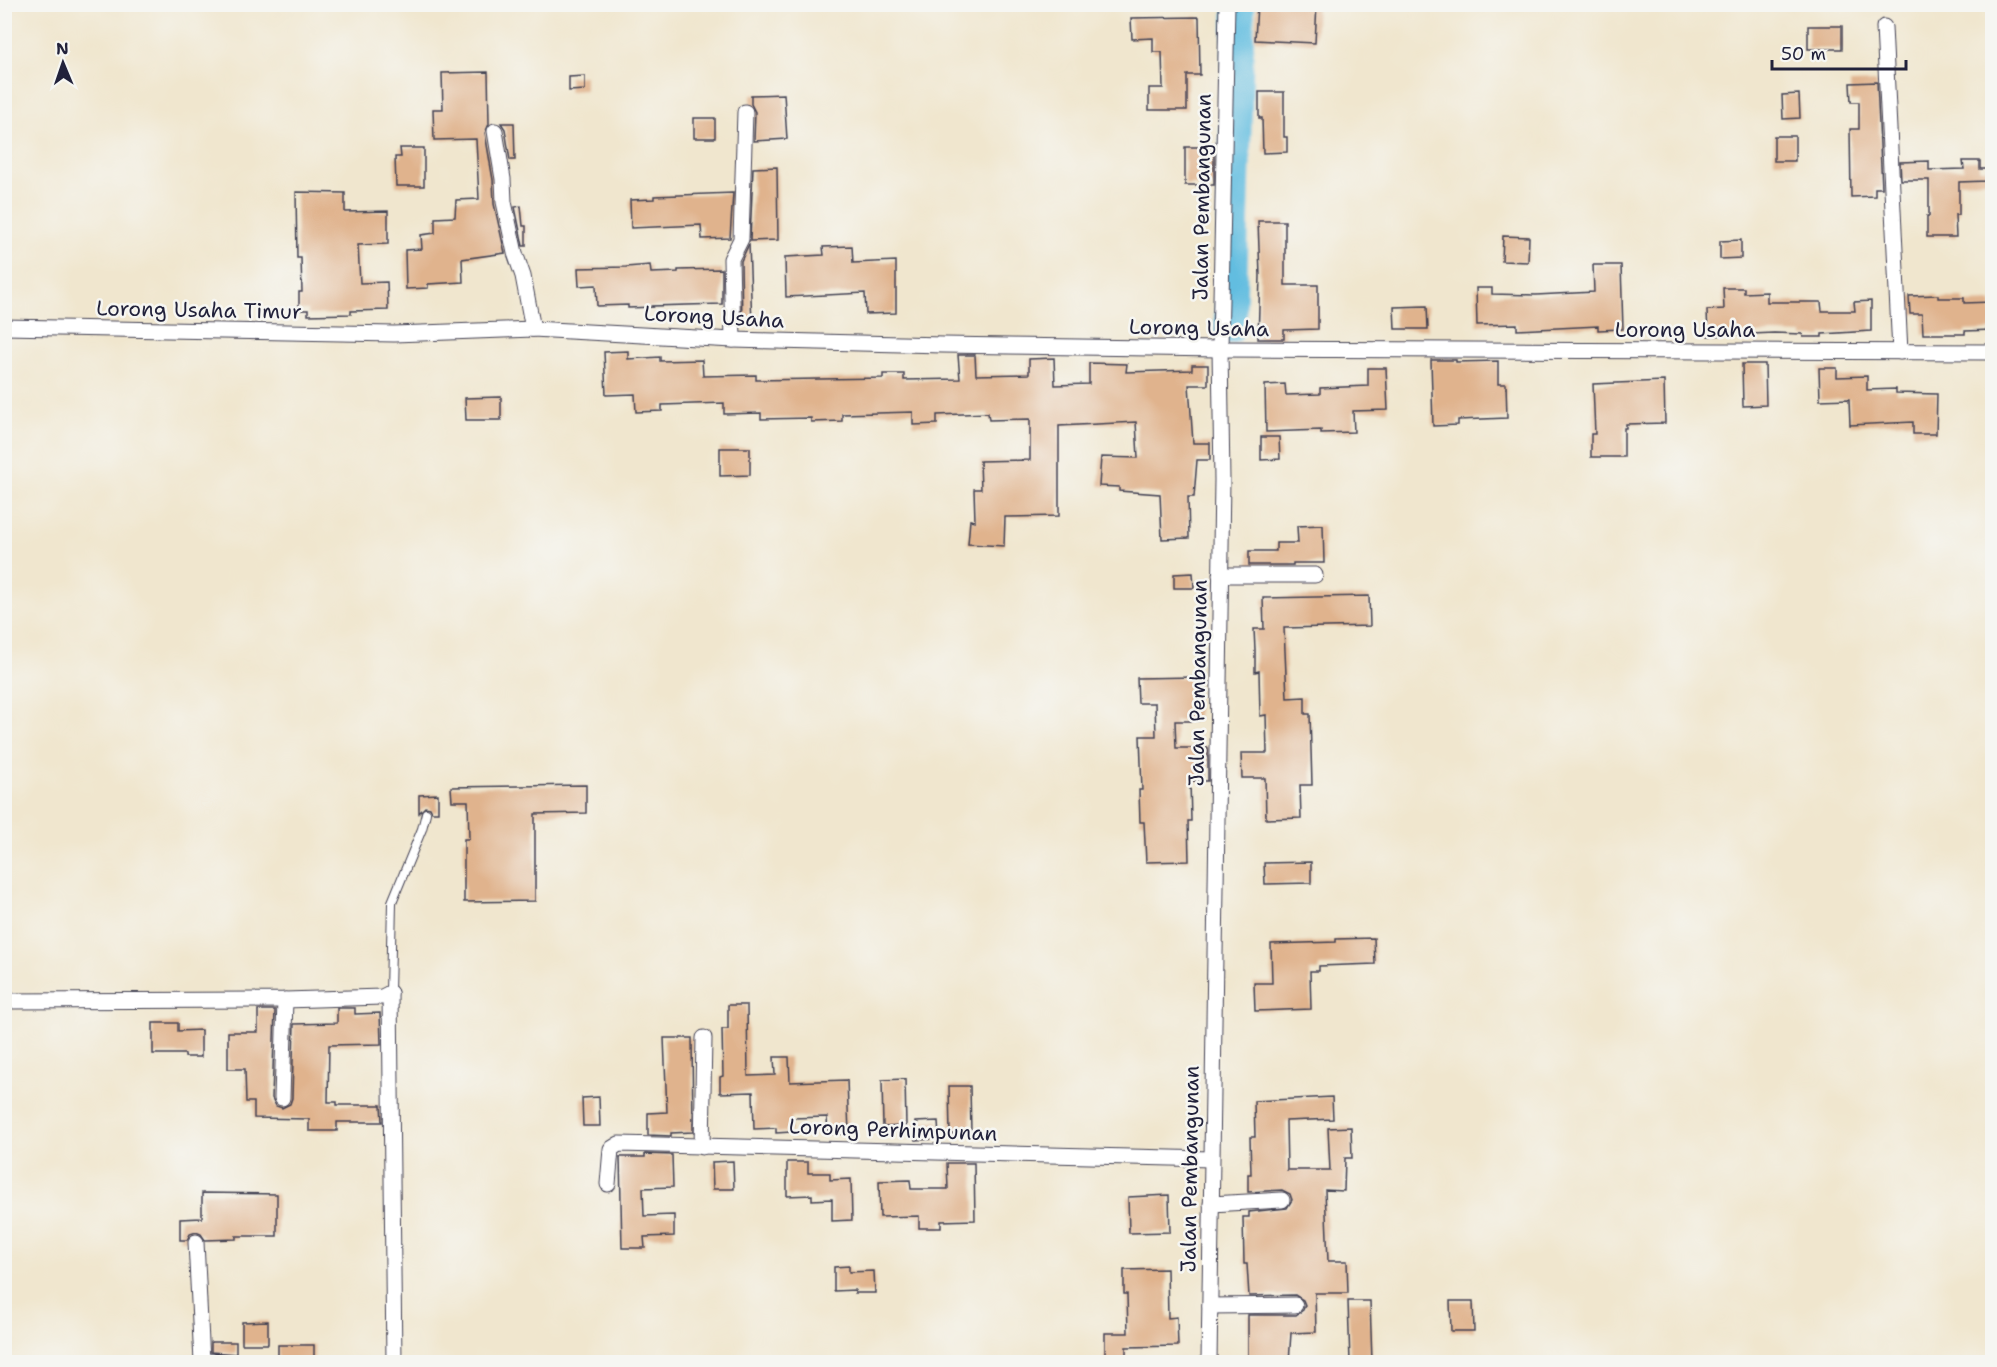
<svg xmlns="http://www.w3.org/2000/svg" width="1997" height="1367" font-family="'Shantell Sans',sans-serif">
  <rect width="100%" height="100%" fill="#f6f6f2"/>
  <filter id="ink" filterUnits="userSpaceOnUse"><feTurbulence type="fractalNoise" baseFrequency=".0167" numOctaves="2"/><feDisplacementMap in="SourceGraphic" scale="12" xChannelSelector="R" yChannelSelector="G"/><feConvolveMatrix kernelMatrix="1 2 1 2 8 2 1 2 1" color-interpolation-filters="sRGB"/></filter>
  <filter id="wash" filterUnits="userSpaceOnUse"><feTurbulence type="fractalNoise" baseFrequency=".008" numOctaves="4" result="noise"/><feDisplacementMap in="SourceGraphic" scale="24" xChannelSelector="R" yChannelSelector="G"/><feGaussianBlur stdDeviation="1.35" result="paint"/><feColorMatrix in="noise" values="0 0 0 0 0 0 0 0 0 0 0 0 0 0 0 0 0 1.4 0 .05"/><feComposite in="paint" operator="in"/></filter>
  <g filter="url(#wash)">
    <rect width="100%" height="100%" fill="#f0e6ce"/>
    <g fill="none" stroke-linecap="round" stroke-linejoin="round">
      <path stroke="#62bde0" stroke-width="32" d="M1230 328 1239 4"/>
    </g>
    <g id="blocks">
      <g fill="#e0b38d">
        <path d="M1257 4H1317L1315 43 1255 40Z"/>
        <path d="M1199 17 1200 75H1187V110H1149V88H1163L1162 52H1153V38L1132 39 1131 18Z"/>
        <rect x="1808" y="26" width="34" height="23"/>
        <path d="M488 72 489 124 485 133 493 180 494 204 505 253 462 259 463 282 428 284V288L406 289 405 250 422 249 421 235 435 233V218L455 217 456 200 479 199 476 139 434 140 433 109H443L442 73Z"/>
        <path d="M585 76V90L569 91V77Z"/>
        <path d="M1877 82 1882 188H1875V196L1851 197 1850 129H1859V102H1851L1850 83Z"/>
        <path d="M1259 92H1284V137H1287V152L1263 153 1262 118H1259Z"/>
        <path d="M784 94 787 139 754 141 755 112 751 104V95Z"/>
        <path d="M1799 94 1800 118 1783 119 1782 95Z"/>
        <rect x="694" y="118" width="21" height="20"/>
        <path d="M501 123H514L515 160H510L505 129Z"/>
        <rect x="1774" y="136" width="21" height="25"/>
        <rect x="1185" y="147" width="29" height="38"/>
        <path d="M400 148H424V186H396L395 157H401Z"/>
        <path d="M1929 161V170L1964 169 1963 161H1980V169H1987V181L1959 182V215H1955L1956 237H1927V216H1929V180H1901L1900 162Z"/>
        <path d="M777 167 778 240 750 241 753 168Z"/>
        <path d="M296 192 345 193V212L388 211V244L358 245 360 283 387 282 388 310 351 311V314L308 315V310H299V292H302L301 258H297Z"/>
        <path d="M733 193 730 238 702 239 701 225 631 228 630 200 654 199V196Z"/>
        <path d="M521 206 523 226H526V246H523L515 207Z"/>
        <path d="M1258 221H1285V285H1318V329L1284 330V339H1258L1260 276Z"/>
        <path d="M1503 236 1529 237 1528 262 1502 261Z"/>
        <path d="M1741 240V258L1720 259V241Z"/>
        <path d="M749 244 752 324H742L741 261Z"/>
        <path d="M852 246 853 263 896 261V313L866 314 865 293 786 297 785 257 824 255 823 247Z"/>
        <path d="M650 265 651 273 678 272V270L722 269V304L652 306 653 307 628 308V305L597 306 596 285 579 286 578 268 626 267Z"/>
        <path d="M1593 265H1621L1623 329 1598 330V326L1517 330V324L1477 325 1476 288H1492V294L1536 295 1594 292Z"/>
        <path d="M1723 288H1744V293L1767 292V302H1821L1822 311H1855L1854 302 1871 301V331L1822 334V337H1803L1802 334 1774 333 1708 336 1707 310 1724 309Z"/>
        <path d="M1938 295V298H1964V303L1992 302V330L1965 331V334H1923L1922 314H1910L1909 296Z"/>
        <path d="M1427 306 1428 329H1395L1394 307Z"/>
        <path d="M628 351V359L660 357V361L702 360 703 376 756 375V380L883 378V374H904V380L960 379 958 355H975L976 375 1029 374V359L1054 358 1055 385 1089 384V363L1127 364 1126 372 1192 370V365H1208V385H1189L1193 443H1210V460H1197L1194 497H1188L1189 538 1162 539 1160 494 1119 491V487L1099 486 1101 457 1138 458 1136 422 1059 426V516L1005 517 1004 546 968 544 970 520 975 521 974 489H981L980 461 1030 460V419L989 420 988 413 937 415V424L913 425V412L842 414V421L811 422V418L761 419V413L724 414V403L662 405V411L636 412 635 394 606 395 604 352Z"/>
        <path d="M1431 360H1456V362L1498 361V384H1506L1507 418 1458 420V425L1433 426Z"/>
        <path d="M1742 364H1765L1766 405 1743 406Z"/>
        <path d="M1368 368H1386L1388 410 1353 411 1354 432 1321 433V430L1266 432 1265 385 1285 384 1286 395 1320 394V388L1368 386Z"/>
        <path d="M1819 368H1837V377L1867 376V390L1896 389V393L1937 394 1936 434H1913V422L1850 425 1849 399 1820 400Z"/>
        <path d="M1664 381 1665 423 1626 424V428H1624V457H1591V434H1595L1593 384Z"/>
        <path d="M501 397V420H466L465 398Z"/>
        <path d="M1261 437H1279L1280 459 1261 460Z"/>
        <path d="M720 448H750V475L720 476Z"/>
        <path d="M1323 525 1324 563H1293V565H1249V551H1276V543H1298L1297 526Z"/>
        <path d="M1193 573 1194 588H1174V574Z"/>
        <path d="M1369 596 1370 626 1284 628 1287 698 1305 697V714H1310L1312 785H1300L1301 818 1266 819 1265 778H1242L1241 753H1267L1266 715 1260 716 1259 671 1255 672V650L1254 629H1264L1263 598Z"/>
        <path d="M1197 677 1198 721H1175L1176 748H1208V781H1190L1191 821H1188L1189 861 1146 862 1144 822H1140L1139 790H1142L1140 736H1156L1155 703H1138L1137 678Z"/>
        <path d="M586 785V813L535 814V901L464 902V839H469L468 801H452L451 787Z"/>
        <path d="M438 794V812H432L430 808 425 807 419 813V795Z"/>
        <path d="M1311 862V883L1265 884 1264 863Z"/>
        <path d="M1374 938 1375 964 1319 966V971H1310L1311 1009 1255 1011 1254 983H1272L1271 944 1336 942V939Z"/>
        <path d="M728 1005H747L748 1076 775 1075 774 1057H789L790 1082 847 1080 849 1134H828L827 1117 791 1118V1132L776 1133V1128L754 1129 753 1092 720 1093V1077L723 1076 722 1029H728Z"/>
        <path d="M337 1008H355V1014L380 1013 381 1044 329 1045 328 1102H337V1105H381L382 1122H337V1131H309V1119L254 1118V1102H246L245 1069H228V1032H258V1010H275L272 1098 276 1106 282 1108 290 1104 292 1098 294 1024 337 1023Z"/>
        <path d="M153 1023H178V1031L201 1030V1057H185V1054H153Z"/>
        <path d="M664 1038H692L693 1132 671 1133V1136L648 1135V1113L667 1112Z"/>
        <path d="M905 1079 906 1126 883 1127 882 1080Z"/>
        <path d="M949 1086H970L971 1133 950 1134Z"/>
        <path d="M599 1097 600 1126H583L582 1098Z"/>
        <path d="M1332 1097 1333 1119 1286 1121 1287 1170H1330L1328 1128 1351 1127 1352 1158H1345L1344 1191 1325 1190 1328 1261H1347L1348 1293H1315L1316 1332 1291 1333 1289 1362H1248V1315H1296L1303 1310 1305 1305 1303 1300 1295 1295 1249 1296 1247 1264H1244L1243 1217H1249V1212L1287 1208 1292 1200 1290 1194 1282 1190 1248 1192V1174H1251L1250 1137H1255L1254 1101Z"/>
        <path d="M938 1121 939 1139 915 1140V1122Z"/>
        <path d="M645 1154 672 1155 673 1187 643 1188 644 1216 674 1215V1236L644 1237 645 1248H622L620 1157H645Z"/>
        <path d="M733 1161 734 1189H713L712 1162Z"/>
        <path d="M787 1162H808V1173H830V1180L851 1179 852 1220 832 1221V1199L812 1200V1195L787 1196Z"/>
        <path d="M947 1163H974L975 1220 941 1221V1228H919V1216L880 1217 879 1181 910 1180 911 1189H948Z"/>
        <path d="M202 1193 277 1194V1236H236V1239L205 1240 201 1234 196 1232 190 1234 187 1240H180V1219L202 1218Z"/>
        <path d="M1169 1195 1170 1232 1129 1233 1128 1197Z"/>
        <path d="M849 1266V1272L874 1271 875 1293H855V1290L834 1291V1267Z"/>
        <path d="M1167 1269 1168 1318 1177 1317 1178 1346 1126 1347V1362H1105V1333H1128L1127 1294H1124V1270Z"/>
        <path d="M1348 1301H1370L1372 1362H1350Z"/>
        <path d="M1450 1301H1473L1474 1331H1451Z"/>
        <path d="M268 1321V1344H242V1322Z"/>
        <path d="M211 1342H236V1354L211 1352Z"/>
        <rect x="278" y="1345" width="36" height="17"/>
      </g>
    </g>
  </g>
  <g filter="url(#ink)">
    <use href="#blocks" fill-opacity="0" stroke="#413f51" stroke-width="1.5"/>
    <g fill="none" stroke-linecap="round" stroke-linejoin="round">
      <g stroke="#413f51" stroke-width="10">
        <path id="service" d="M390 993 392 902 422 829 426 813"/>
      </g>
      <g stroke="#413f51" stroke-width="17">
        <g id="minor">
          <path d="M1884 27 1900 352"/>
          <path d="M495 131 503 179 504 202 515 253 523 276 533 329"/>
          <path d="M4 327 394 334 533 329 733 340 943 345 1220 349 1992 352"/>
          <path d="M733 340 731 259 741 239 745 112"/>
          <path d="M1220 575H1315"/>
          <path d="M390 993 394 1362"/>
          <path d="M4 1001 285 1000 382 997 390 993"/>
          <path d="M282 1098 285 1000"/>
          <path d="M702 1147 704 1038"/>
          <path d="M608 1184 611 1149 619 1144 1211 1159"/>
          <path d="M1211 1204 1282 1200"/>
          <path d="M196 1242 202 1362"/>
          <path d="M1210 1306 1295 1305"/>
          <path d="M202 1361 231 1362"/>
          <path d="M1209 1362 1222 480 1220 349 1227 4"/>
        </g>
      </g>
      <use href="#service" stroke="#fff" stroke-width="8"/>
      <use href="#minor" stroke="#fff" stroke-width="15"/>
    </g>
  </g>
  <g text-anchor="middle" stroke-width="5" stroke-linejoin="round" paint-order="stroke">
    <g font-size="21" fill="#22223b" stroke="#f6f6f2">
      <text transform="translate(1202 197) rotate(-89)" y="7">Jalan Pembangunan</text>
      <text transform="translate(199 310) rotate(1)" y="7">Lorong Usaha Timur</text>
      <text transform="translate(714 317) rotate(3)" y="7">Lorong Usaha</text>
      <text transform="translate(1199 328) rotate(1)" y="7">Lorong Usaha</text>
      <text x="1685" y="337">Lorong Usaha</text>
      <text transform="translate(1198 683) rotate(-89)" y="7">Jalan Pembangunan</text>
      <text transform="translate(893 1130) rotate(2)" y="7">Lorong Perhimpunan</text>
      <text transform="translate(1190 1169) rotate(-89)" y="7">Jalan Pembangunan</text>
    </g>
  </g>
  <rect width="1997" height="1367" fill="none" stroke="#f6f6f2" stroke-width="24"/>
  <g transform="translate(63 63) rotate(358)" stroke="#f6f6f2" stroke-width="4.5" paint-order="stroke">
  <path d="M0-4.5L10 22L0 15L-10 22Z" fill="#22223b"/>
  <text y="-9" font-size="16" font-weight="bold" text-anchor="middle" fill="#22223b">N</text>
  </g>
  <path d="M1772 60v9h134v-9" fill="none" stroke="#22223b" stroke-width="3"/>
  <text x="1781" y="60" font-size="18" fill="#22223b" stroke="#f6f6f2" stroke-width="4.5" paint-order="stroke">50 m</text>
</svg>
